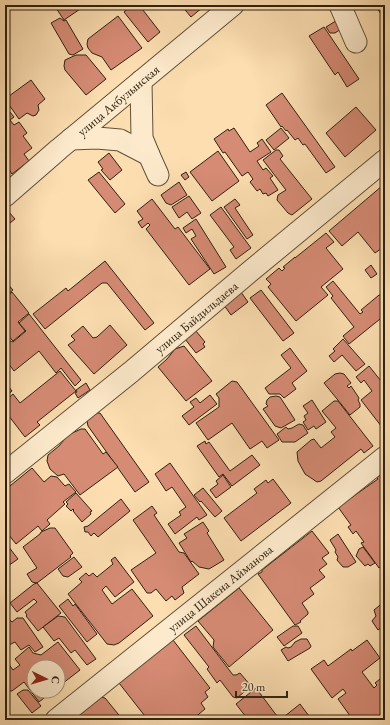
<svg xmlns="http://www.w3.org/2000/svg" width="390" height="725" font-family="'EB Garamond',serif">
  <rect width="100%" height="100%" fill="#fcdeb1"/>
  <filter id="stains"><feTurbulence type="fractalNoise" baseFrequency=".005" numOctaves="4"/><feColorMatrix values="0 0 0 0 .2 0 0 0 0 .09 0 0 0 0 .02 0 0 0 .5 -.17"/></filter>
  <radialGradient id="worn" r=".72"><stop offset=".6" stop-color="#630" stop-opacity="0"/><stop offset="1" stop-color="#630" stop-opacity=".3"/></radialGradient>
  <g fill="#d68b75" stroke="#2d2110">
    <path d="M60 5H86L64 20 56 8Z"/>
    <path d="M132 5H139L160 32 148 42 124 12Z"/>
    <path d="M181 5H202L203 7 191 17Z"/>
    <path d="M375 5H385V16L383 17Z"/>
    <path d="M118 16 142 48 111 70 102 57 92 53 88 48 87 44 88 39Z"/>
    <path d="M60 18 64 21 66 20 83 49 73 55 69 54 51 23Z"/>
    <path d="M339 19 344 27 335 33H330L326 27Z"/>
    <path d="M324 27 359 79 347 87 338 72 335 75 309 36Z"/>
    <path d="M76 55H86L106 79 86 95 65 70 64 66 65 60Z"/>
    <path d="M31 80 45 99 38 105 39 110 36 115 33 116 27 113 19 119 5 99Z"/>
    <path d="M282 93 335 167 326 173 305 144 303 145 298 138 295 140 287 130 286 131 282 126 281 127 266 105Z"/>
    <path d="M5 106 14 117 10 120 14 125 19 122 27 133 23 136 32 148 24 154 29 161 12 174 7 167 5 168Z"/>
    <path d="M356 107 376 130 345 157 326 133Z"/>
    <path d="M234 128 250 152 259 146 257 143 262 139 271 152 257 161 263 170 266 168 273 176 270 178 278 190 268 196 266 193 263 194 260 189 257 191 250 182 253 179 248 172 242 176 225 152 223 153 214 139 228 129 229 131Z"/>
    <path d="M281 128 289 138 274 150 266 140Z"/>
    <path d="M276 150H279L283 156 280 159 312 199 292 215 288 213 277 200 278 195 286 190 263 160Z"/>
    <path d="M218 151 239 181 212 201 190 172Z"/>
    <path d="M109 153 122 170 110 180 101 170 103 169 98 162Z"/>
    <path d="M99 172 125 204 115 213 88 180Z"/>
    <path d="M186 172 189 177 185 180 181 175Z"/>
    <path d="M179 182 187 195 171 205 166 203 161 195Z"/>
    <path d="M382 186H385V246L375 253 358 232 342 246 329 231Z"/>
    <path d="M189 196 201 213 192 219 187 212 179 218 172 207Z"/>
    <path d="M152 199 175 229 178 227 210 269 189 285 146 229 150 225 148 223 142 228 138 222 143 219 137 211Z"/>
    <path d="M235 199 240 205 235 208 253 235 247 239 224 207Z"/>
    <path d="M221 207 251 248 236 259 230 250 234 247 210 215Z"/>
    <path d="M5 211H8L15 219 5 227Z"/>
    <path d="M196 219 226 267 214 274 191 239 196 236 192 229 186 233 183 228Z"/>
    <path d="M326 233 334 242 326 248 343 269 321 287 328 295 296 321 268 287 271 284 266 279 279 268 282 271 285 268 283 267 295 257V258Z"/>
    <path d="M105 261 154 323 145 330 107 283H102L45 329 33 314 66 288 68 291Z"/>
    <path d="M371 265 377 274 371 278 365 270Z"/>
    <path d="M5 281 13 290 5 297Z"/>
    <path d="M333 281 360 314 363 312 361 310 379 295 385 296V315L349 344 343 336 354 327 331 298 333 296 326 287Z"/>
    <path d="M238 288 248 302 231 315 221 301Z"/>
    <path d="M261 290 294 333 283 341 250 298Z"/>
    <path d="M12 292 29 313 18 322 25 331 13 341 5 332V298Z"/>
    <path d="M29 314 81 380 75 386 61 368 56 373 39 351 14 371 5 359V336L8 340 13 342 26 331 19 323Z"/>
    <path d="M110 325 127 345 94 374 68 345 75 340 71 336 83 326 93 338 97 337Z"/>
    <path d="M196 331 205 342 203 344 205 347 196 353 185 339Z"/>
    <path d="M343 339 365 364 356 371 342 355 334 362 329 356 335 351 333 349Z"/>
    <path d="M184 346 212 381 186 401 158 367 167 359 175 349Z"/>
    <path d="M290 348 307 371 292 383 296 389 284 398 280 394H269L265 388 291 368 281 355Z"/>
    <path d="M369 366 385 386V431L361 400 372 391 364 380 361 383 356 377Z"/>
    <path d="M60 371 76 391 37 422 40 425 25 437 5 411V401L13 394 20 403Z"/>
    <path d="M340 373 344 374 351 383 347 386 349 388 351 386 359 398 358 400 360 404V407L350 415 324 383 335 374Z"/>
    <path d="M232 381 237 382 279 440 267 448 262 441 250 449 232 423 208 440 196 423 219 407V398L216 394Z"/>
    <path d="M5 382 12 391 5 397Z"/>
    <path d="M86 383 90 390 78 398 75 393 77 392 76 390Z"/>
    <path d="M210 395 217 404 189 425 182 416 194 407 190 402 196 398 200 403Z"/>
    <path d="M276 396 280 397 295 420 281 428 275 426 263 409 268 406 266 404 267 400 270 397Z"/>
    <path d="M312 400 326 422 316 429 314 426 308 430 303 422 306 420 304 416 308 413 303 406Z"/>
    <path d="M334 401H338L373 446 364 453 361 449 321 481 317 482 305 474 298 461 297 452 311 440 314 439 321 448 335 437 331 432 336 428 322 411Z"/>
    <path d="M95 413H100L149 482 135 492 88 426 87 421Z"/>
    <path d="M299 424 303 425 308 433 295 442H282L277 434 286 427 288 429 292 428Z"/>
    <path d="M81 429H85L103 454 106 452 118 467 80 495 64 474 58 476 50 469 47 461 48 455 59 446 68 435Z"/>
    <path d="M205 441 206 444 209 442 230 471 252 455 260 465 232 486 223 474 219 477 197 446Z"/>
    <path d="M170 463 207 515 199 520 197 517 175 534 168 524 181 515 179 512 186 507 172 487 166 491 155 474Z"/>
    <path d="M385 467V563L379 568 361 543 364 542 356 531 353 534 348 527 351 525 338 507 378 479 375 475Z"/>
    <path d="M32 468 44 482 51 476 57 477 65 486 69 484 76 492 63 502 65 504 47 520 50 524 42 531 38 526 16 544 5 530V490Z"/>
    <path d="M223 475 231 487 216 498 210 490 218 484 216 481Z"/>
    <path d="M273 479 291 503 241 541 224 518 257 493 254 489 266 480 268 483Z"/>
    <path d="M203 488 222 511 215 517 201 501 200 502 194 495Z"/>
    <path d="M76 493 92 511 90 512 91 514 82 522 73 511 74 510 73 509 71 511 66 506 68 504 66 502Z"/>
    <path d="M121 499 130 511 98 537 94 533 91 536 88 532H85L84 527 88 526Z"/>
    <path d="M152 506 157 513 154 515 179 552 184 553 199 574 182 587 184 593 175 600 172 596 166 601 156 589 151 593H147L131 570 156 553 133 520Z"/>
    <path d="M203 522 209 531 207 533 224 560 209 569 199 567 192 561 191 562 179 543 187 538 184 534Z"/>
    <path d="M50 528H55L73 553 70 556 71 557 37 583 32 582 27 574 37 568 23 547 40 534 41 532Z"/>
    <path d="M312 531 329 553 322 558 327 564 319 570 325 577 310 588 314 594 302 603 308 612V614L300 621 301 622 295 625 258 574 262 572V570Z"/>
    <path d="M338 534 356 562 348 567H343L337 560 338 557 335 552 336 550 330 540Z"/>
    <path d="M5 542 18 559 5 568Z"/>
    <path d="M363 547 375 563 370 566 368 564 365 566 356 556 359 549Z"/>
    <path d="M74 557 82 567 68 577 63 576 58 569Z"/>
    <path d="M115 557 134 582 115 597 106 586 102 590 112 604 132 589 153 616 119 643 114 645 107 644 68 594 82 582 79 579 86 573 89 576 93 573 97 577 113 564 111 560Z"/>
    <path d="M37 583 61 613 38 631 26 616 27 615 25 612 37 602 34 599 17 612 10 603 34 584Z"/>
    <path d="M239 588 273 630 229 667 213 647 214 640 198 621Z"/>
    <path d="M68 599 73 606 75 604 97 634 87 642 59 606Z"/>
    <path d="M385 601V625L378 630 372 621 376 616 374 610Z"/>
    <path d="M58 616 65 617 96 659 87 665 75 650 71 653 59 638 54 641 43 627Z"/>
    <path d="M17 618H23L43 647 35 652 29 645 21 650 15 642 9 645H8L5 642V623L10 620 12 622Z"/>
    <path d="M196 626 233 675H236L240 673 251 686 237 698 233 697 220 680 217 683 207 669 209 667 184 635Z"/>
    <path d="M293 626H298L302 633 284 646 277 637Z"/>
    <path d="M301 639H307L311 646 310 648 288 661 281 650 286 647 288 648 291 647 295 642Z"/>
    <path d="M173 640 210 688 205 692 208 697 201 703 205 709 192 720H148L119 683Z"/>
    <path d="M367 640 380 658 362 672 374 688 377 685 375 683 385 675V720H373L372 719 371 720H353L338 699 346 693 343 689 332 698 311 669 324 660 328 666 351 649 352 651Z"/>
    <path d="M58 642 80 670 58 687V667H34V691H53L39 702 24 682 12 691H9L5 686V659L13 670 20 665 15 659 29 647 33 653 41 655Z"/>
    <path d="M256 688 280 720 300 704 312 720H242L246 717 236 704Z"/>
    <path d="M23 690H28L41 706 32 713 17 694Z"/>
    <path d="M100 697 105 698 123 720H71Z"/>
  </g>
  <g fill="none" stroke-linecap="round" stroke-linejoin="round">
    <g stroke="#615038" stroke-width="23">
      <g id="minor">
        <path d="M340 5 356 42"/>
        <path d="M141 81 142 138 149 155"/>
        <path d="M71 139 97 138 120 140 149 155 158 175"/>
        <path d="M5 196 59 149 233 5"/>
        <path d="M5 473 131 372 247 274 385 160"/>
        <path d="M56 720 385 457"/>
      </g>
    </g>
    <use href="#minor" stroke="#fdeacc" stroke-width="21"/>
  </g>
  <g text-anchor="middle" stroke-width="3" stroke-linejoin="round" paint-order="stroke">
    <g font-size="13" fill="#2d2110" stroke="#fdeacc">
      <text transform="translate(118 100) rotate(-40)" y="5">улица Акбулынская</text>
      <text transform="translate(196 317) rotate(-40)" y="5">улица Байдильдаева</text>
      <text transform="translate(220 588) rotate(-39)" y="5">улица Шакена Айманова</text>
    </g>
  </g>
  <rect width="390" height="725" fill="none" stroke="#fcdeb1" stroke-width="20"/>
  <rect x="6" y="6" width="378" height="713" fill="none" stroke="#2d2110" stroke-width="2"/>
  <rect x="10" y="10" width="370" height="705" fill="none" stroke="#2d2110"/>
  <g transform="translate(46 679) rotate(95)"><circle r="19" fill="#fdeacc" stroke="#aa9a81"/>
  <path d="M0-3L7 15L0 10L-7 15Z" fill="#8f2418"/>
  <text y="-6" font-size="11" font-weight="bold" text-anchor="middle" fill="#2d2110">С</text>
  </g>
  <path d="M236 691v6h51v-6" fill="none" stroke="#2d2110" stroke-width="2"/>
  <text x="242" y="691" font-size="12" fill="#2d2110" stroke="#fdeacc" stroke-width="3" paint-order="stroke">20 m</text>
  <rect width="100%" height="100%" filter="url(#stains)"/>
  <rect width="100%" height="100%" fill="url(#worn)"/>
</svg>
